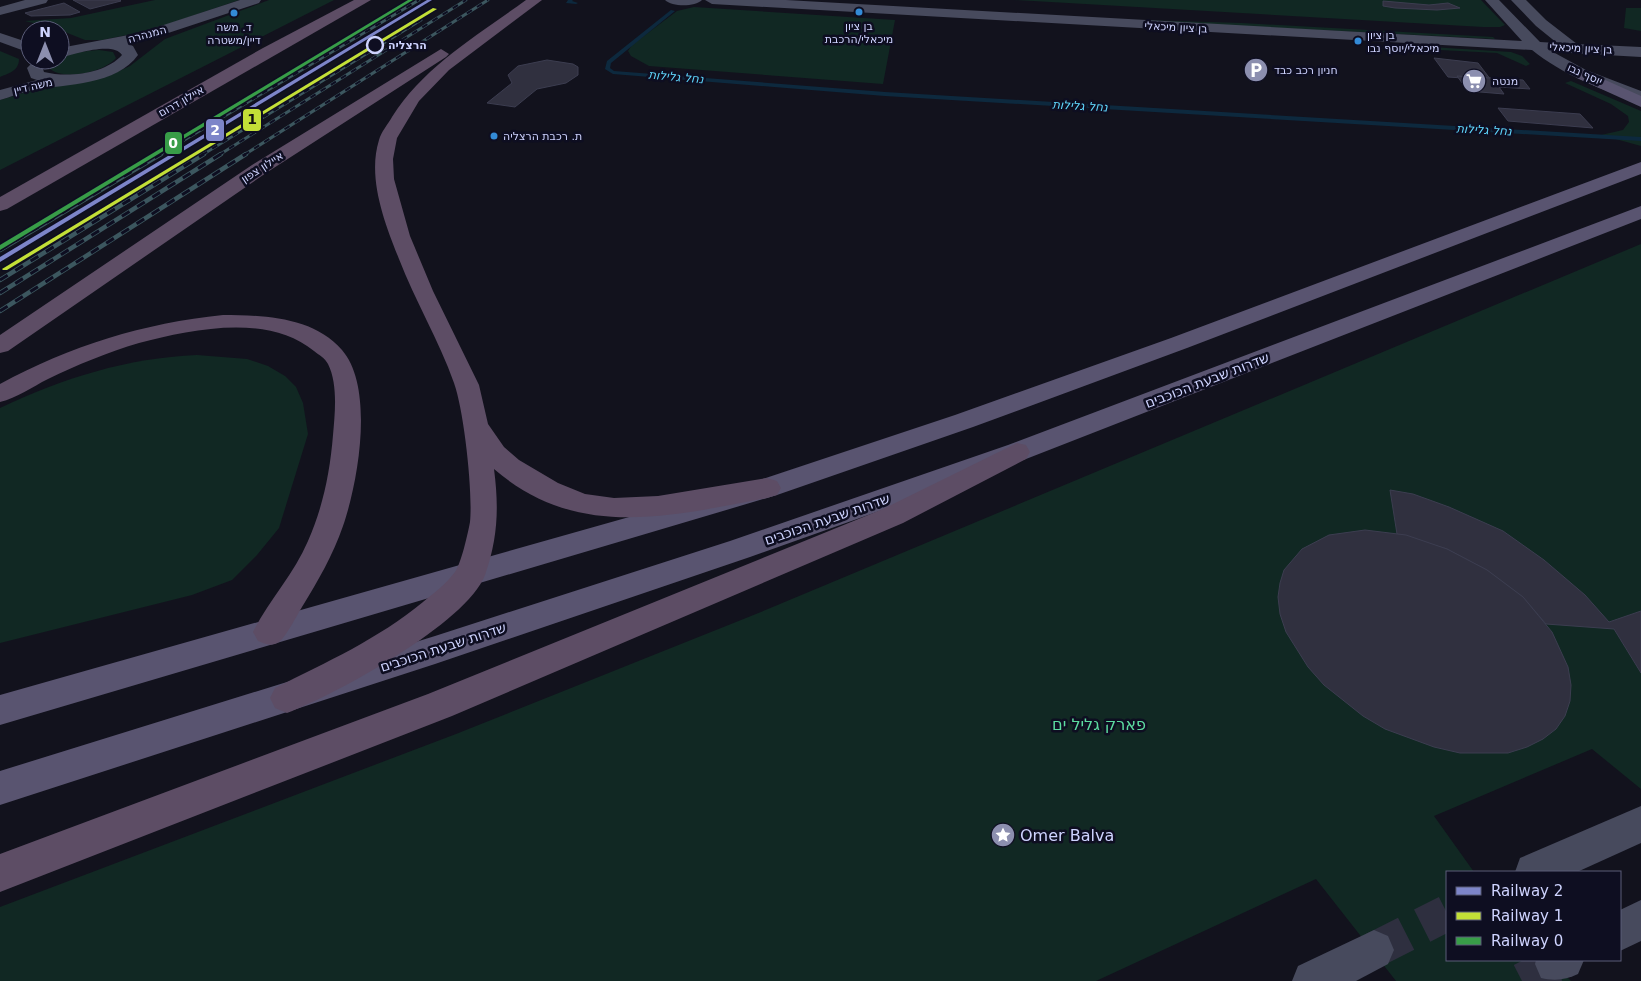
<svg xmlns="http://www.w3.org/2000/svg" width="1641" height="981" font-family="'DejaVu Sans','Noto Sans Hebrew',sans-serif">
  <rect width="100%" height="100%" fill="#12121d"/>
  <g fill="#112823">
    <path d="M155 0H239L151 30 102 40H85L60 30 25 21 71 18Z"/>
    <path d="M269 0H334L0 170V100L43 87 108 76 130 66 165 39Z"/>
    <path d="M1014 0H1481L1505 25 1500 27H1483Z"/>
    <path d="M694 7 895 20 883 84 649 66 631 56 628 51 632 45 677 11Z"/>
    <path d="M1626 8H1641V31L1624 28Z"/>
    <path d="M1144 20 1242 23 1493 37 1495 39 1140 21Z"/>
    <path d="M1415 46 1511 52 1522 56 1530 64 1526 66 1497 53 1421 49Z"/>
    <path d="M99 50 113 52 116 58C104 72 65 81 50 69 53 53 85 51 99 50Z"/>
    <path d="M0 51 19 59C19 71 9 73 0 77Z"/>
    <path d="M1571 81 1641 111V146L1601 135 1623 130 1629 122 1628 116 1611 104 1565 83Z"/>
    <path d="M1641 244V611L1610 622 1641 673V789L1592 749 1434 816 1474 872H1447V960H1550L1571 981H1396L1316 879 1096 981H0V907L456 734 761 612Z"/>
    <path d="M197 355 247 359 268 366 285 376 296 387 303 403 308 434 279 528 257 555 232 580 192 595 0 643V408C63 378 127 358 197 355Z"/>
  </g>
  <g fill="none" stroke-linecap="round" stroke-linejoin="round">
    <g fill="#0d293e" fill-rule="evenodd">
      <path d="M568 0H573L572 1 578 3 576 4 566 3Z"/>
      <path d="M671 10 675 11 611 63 610 68 614 71 885 92 1641 137V141L885 96 613 74 605 69 607 61Z"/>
    </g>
  </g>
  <g fill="#30303f" stroke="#3c3d50">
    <path d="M73 0H120L121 1 90 9Z"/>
    <path d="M1383 1 1429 5 1448 3 1460 8 1437 10 1395 8 1383 6Z"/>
    <path d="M64 3 80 12 70 15 31 16 25 13Z"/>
    <path d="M1434 58 1478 63 1491 80 1448 77Z"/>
    <path d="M547 60 573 64 578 67V75L566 83 537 89 515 107 487 103 512 83 508 75 518 66Z"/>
    <path d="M1457 76 1523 80 1530 89 1499 87 1504 94 1468 91Z"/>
    <path d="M1498 108 1580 114 1593 128 1508 121Z"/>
    <path d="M1390 490 1413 494 1449 507 1503 531 1544 560 1585 595 1609 622 1641 611V673L1614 629 1546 624 1523 597 1487 570 1447 549 1397 534Z"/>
    <path d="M1365 530 1406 535 1447 549 1487 570 1523 597 1552 632 1568 667 1571 685 1570 701 1565 716 1556 729 1543 739 1527 747 1508 753H1460L1434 747 1385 729 1363 716 1324 685 1308 667 1286 632 1280 614 1278 597 1280 583 1284 570 1302 549 1329 535Z"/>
  </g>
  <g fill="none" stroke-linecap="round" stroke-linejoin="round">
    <g stroke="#2e2f3f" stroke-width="36" stroke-dasharray="36 18" stroke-linecap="butt">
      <path d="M1374 950 1447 913"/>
      <path d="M1522 981 1555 964"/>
    </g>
    <g fill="#474a5d" fill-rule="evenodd">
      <path d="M25 0H48L46 3 0 15V7Z"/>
      <path d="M240 0H261L259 3 147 40 128 44 133 46 138 55C117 85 67 84 34 90 22 92 11 97 0 100V90L37 80 31 78 27 68 35 60H52L43 69 44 72C68 78 105 74 122 55 114 41 73 54 60 58V48L139 33Z"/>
      <path d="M665 0H702C695 7 672 7 665 0Z"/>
      <path d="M705 0H786L1522 41 1485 0H1499L1540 42 1557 43 1536 26 1511 0H1526L1546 20 1577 44 1641 47V57L1553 52 1586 70 1641 91V102C1606 93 1560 73 1532 50L712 4Z"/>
      <path d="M0 33 30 43V53L0 42Z"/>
      <path d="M1641 806V843L1577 872H1515L1520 858Z"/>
      <path d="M1641 900V941L1620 951V910Z"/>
      <path d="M1374 930 1388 936 1394 950 1388 964 1356 981H1292L1298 966Z"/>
      <path d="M1536 960H1584L1578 974C1566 980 1554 981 1541 978L1535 964Z"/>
    </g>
    <g fill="#595470" fill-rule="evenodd">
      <path d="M1583 70 1641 96V107L1577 78 1575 75 1577 72Z"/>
      <path d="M1641 162V174L1187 348 973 427 777 495 0 725V695L760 480 955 415 1171 338Z"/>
      <path d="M1641 206V219L1026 459 750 557 435 664 0 805V771L435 636 730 541 1008 445Z"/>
    </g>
    <g fill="#5d4d65" fill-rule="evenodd">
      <path d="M354 0H371L7 209 0 211V197L263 48Z"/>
      <path d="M526 0H542L449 70 419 101 397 138 393 159 394 179 410 236 433 291 479 385 488 424 504 447 519 460 558 483 585 494 614 498 658 496 767 478 777 481 781 488 777 495 767 498C670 516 577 541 494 469 499 507 498 538 485 575 467 623 335 695 287 713L275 708 270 698 275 688C327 662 378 639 423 602 434 593 446 584 455 572 461 564 468 533 470 522 473 492 464 411 454 383 439 340 415 301 399 259 385 224 367 178 379 140 381 132 388 124 392 117 424 66 478 35 526 0Z"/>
      <path d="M441 49 449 54 446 57 266 173 8 351 0 353V335L252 165Z"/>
      <path d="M223 315C263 315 314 317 342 350 375 388 358 483 343 526 333 555 318 581 302 607 297 615 286 637 279 642 272 647 265 644 258 641L253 632C269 600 294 574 308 541 323 507 330 472 333 435 335 413 338 384 328 364 325 358 319 355 314 351 268 313 192 329 139 343 108 352 77 365 48 379 32 387 17 398 0 402V384C70 346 144 323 223 315Z"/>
      <path d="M1017 443 1026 445 1030 452 1026 459 903 523 452 716 0 892V854L428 694 883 509Z"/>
    </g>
    <g stroke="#3c575f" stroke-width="3">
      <g id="rail-far1">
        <path d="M159 155 419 0"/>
        <path d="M202 155 421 20"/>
        <path d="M219 155 466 0"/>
        <path d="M244 155 488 0"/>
      </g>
    </g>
    <g stroke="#3c575f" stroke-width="4.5">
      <g id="rail">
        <path d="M0 250 161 154"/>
        <path d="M0 280 204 154"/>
        <path d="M0 293 221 154"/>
        <path d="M0 311 246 154"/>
      </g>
    </g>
    <use href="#rail-far1" stroke="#0e0e21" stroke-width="2" stroke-dasharray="6" stroke-linecap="butt"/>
    <use href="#rail" stroke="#0e0e21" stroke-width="3" stroke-dasharray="9" stroke-linecap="butt"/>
    <g stroke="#0e0e21" stroke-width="3">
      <path id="rail-1" d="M427 0H432L0 262V257Z"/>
    </g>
    <g stroke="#0e0e21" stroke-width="3">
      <path id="rail-2" d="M433 8 437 9 7 270H3L2 269Z"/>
    </g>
    <g stroke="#0e0e21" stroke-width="3">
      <path id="rail-3" d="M408 0H413L0 250V245Z"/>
    </g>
    <use href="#rail-1" fill="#7d85c9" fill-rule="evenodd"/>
    <use href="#rail-2" fill="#c3df37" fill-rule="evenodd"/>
    <use href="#rail-3" fill="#389d48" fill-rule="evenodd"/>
  </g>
  <defs>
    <g id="parking-disc" transform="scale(1.25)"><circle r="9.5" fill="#8c8faf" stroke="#0e0e21"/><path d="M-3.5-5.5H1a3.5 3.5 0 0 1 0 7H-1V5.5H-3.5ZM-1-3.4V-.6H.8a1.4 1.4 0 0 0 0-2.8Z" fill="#fff"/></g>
    <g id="supermarket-disc" transform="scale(1.25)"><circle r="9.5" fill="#8c8faf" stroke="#0e0e21"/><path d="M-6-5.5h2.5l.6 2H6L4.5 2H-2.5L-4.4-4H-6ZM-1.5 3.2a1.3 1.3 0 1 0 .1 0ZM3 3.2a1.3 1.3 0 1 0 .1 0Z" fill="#fff"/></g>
    <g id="sight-disc" transform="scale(1.25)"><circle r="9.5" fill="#8c8faf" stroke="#0e0e21"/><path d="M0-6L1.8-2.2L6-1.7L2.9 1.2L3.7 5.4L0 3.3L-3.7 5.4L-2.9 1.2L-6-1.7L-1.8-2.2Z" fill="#fff"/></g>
  </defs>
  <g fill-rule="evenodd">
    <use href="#parking-disc" x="1256" y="70"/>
    <use href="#supermarket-disc" x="1474" y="81"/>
    <use href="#sight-disc" x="1003" y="835"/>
  </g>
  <g fill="#338bd7" stroke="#0e0e21" stroke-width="2">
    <circle cx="859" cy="12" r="4.5"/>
    <circle cx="234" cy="13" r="4.5"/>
    <circle cx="1358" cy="41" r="4.5"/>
    <circle cx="494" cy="136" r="4.5"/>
  </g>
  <circle fill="#0e0e21" stroke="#ced3fe" stroke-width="2.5" cx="375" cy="45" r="8"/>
  <g text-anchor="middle" stroke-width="5" stroke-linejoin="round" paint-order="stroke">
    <g font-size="11" fill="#ced3fe" stroke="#0e0e21">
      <text x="859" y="30">בן ציון<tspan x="859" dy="13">מיכאלי/הרכבת</tspan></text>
      <text x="234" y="31">ד. משה<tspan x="234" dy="13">דיין/משטרה</tspan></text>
      <text x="1367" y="39" text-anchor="start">בן ציון<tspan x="1367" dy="13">מיכאלי/יוסף נבו</tspan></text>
      <text x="503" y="140" text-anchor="start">ת. רכבת הרצליה</text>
    </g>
    <g font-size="11" fill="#ced3fe" stroke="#0e0e21">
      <text transform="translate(1176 27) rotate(3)" y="4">בן ציון מיכאלי</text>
      <text transform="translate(147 34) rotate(-15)" y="4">המנהרה</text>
      <text transform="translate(1581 48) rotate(3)" y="4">בן ציון מיכאלי</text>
      <text transform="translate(1585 74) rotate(24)" y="4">יוסף נבו</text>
      <text transform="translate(33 86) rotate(-13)" y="4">משה דיין</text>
      <text transform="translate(181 101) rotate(-30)" y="4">איילון דרום</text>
      <text transform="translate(262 167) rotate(-33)" y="4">איילון צפון</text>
    </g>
    <g font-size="11" font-weight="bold" fill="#ced3fe" stroke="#0e0e21" text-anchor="start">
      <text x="388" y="49">הרצליה</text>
    </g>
    <g font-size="11" fill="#ced3fe" stroke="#0e0e21" text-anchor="start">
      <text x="1274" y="74">חניון רכב כבד</text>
      <text x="1492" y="85">מנטה</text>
    </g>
    <g font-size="12" font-style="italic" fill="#5fd6fc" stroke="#0e0e21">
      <text transform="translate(676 77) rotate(5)" y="4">נחל גלילות</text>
      <text transform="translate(1080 106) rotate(3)" y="4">נחל גלילות</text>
      <text transform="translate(1484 130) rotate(3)" y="4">נחל גלילות</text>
    </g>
    <g font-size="14" fill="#ced3fe" stroke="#0e0e21">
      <text transform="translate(1207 380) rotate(-21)" y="5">שדרות שבעת הכוכבים</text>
      <text transform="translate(827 519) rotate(-19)" y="5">שדרות שבעת הכוכבים</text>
      <text transform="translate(443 647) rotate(-18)" y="5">שדרות שבעת הכוכבים</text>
    </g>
    <g font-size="16" fill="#5cdca0" stroke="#0e0e21">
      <text x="1099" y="730">פארק גליל ים</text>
    </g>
    <g font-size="16" fill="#ced3fe" stroke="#0e0e21" text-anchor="start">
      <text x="1020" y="841">Omer Balva</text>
    </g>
  </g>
  <g stroke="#0e0e21" stroke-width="2">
    <rect x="242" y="108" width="20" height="24" rx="5" fill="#c3df37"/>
    <rect x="205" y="118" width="20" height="24" rx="5" fill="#7d85c9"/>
    <rect x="164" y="131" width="19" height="24" rx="5" fill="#389d48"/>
  </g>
  <g font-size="14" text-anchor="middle" font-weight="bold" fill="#fff">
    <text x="215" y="135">2</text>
    <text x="173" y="148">0</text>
  </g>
  <g font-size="14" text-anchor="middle" font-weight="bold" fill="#111">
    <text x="252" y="124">1</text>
  </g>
  <rect x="1446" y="871" width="175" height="90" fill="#0e0e21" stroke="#5b5d79"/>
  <rect x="1456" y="887" width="25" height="8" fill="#7d85c9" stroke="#5b5d79"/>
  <text x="1491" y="896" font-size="15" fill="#ced3fe">Railway 2</text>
  <rect x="1456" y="912" width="25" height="8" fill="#c3df37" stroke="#5b5d79"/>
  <text x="1491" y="921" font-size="15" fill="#ced3fe">Railway 1</text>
  <rect x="1456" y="937" width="25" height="8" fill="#389d48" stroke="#5b5d79"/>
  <text x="1491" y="946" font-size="15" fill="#ced3fe">Railway 0</text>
  <g transform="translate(45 45)"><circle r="24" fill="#0e0e21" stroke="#5b5d79"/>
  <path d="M0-4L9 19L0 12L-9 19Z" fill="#8c8faf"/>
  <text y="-8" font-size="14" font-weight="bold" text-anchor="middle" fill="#ced3fe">N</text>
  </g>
</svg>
